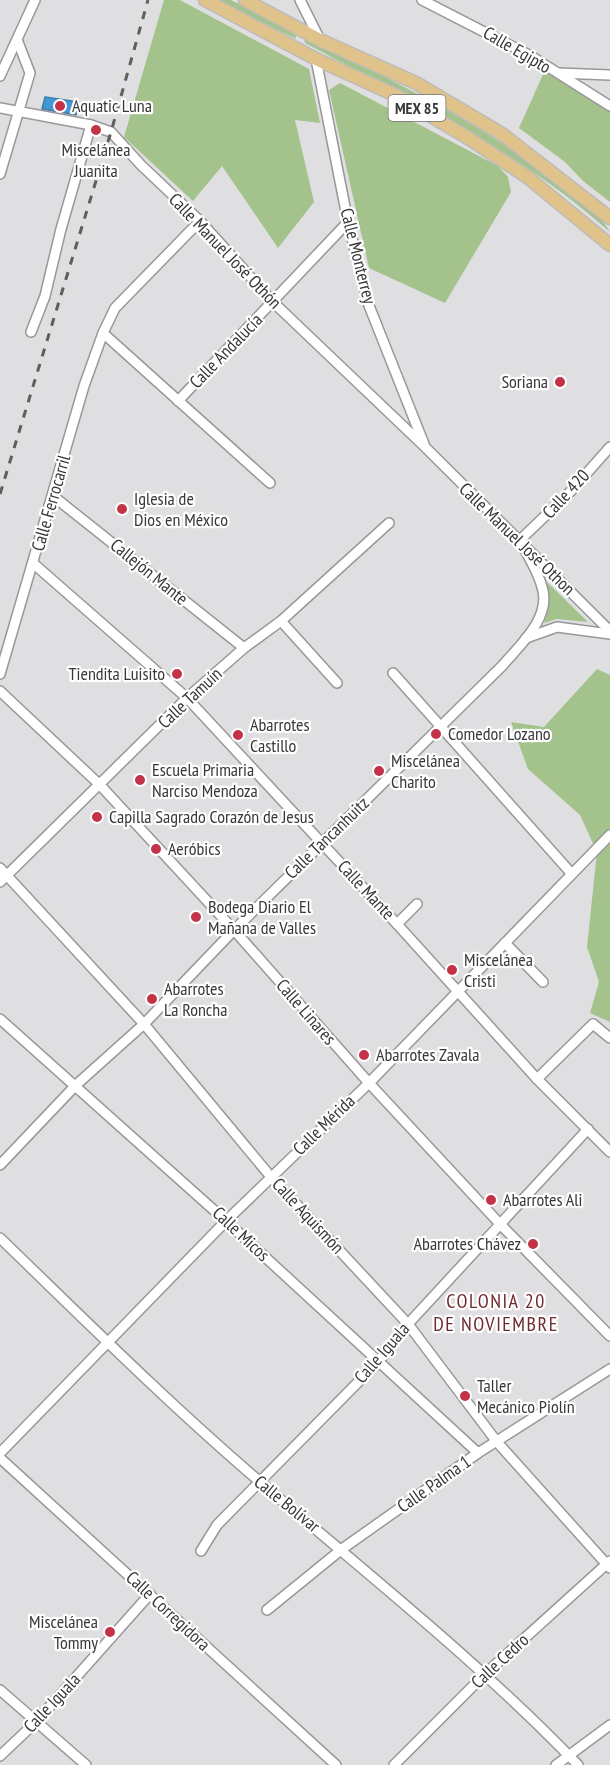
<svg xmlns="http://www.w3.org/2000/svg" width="610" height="1765" font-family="'PT Sans Narrow',sans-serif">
  <rect width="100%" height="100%" fill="#dfdfe1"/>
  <g fill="#a4c28b">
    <path d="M164 0H180L309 69 320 123 295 120 314 202 278 248 222 166 193 201 124 137Z"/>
    <path d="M217 0H231L295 32 296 39Z"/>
    <path d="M303 35C390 80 479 121 557 182 575 196 599 212 610 232 519 151 411 99 305 43Z"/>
    <path d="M545 70 610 104V202L583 181 565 162 519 128Z"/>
    <path d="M340 83 498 166 508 177 511 192 445 303 369 268 329 90Z"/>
    <path d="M547 582 588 622 557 619 544 623 549 606Z"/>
    <path d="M597 669 610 675V1022L590 1013 599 982 587 947 597 852 580 815 528 769 511 722 544 727Z"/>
  </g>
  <path fill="#4098d7" stroke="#3e7ba8" stroke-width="1.5" d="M45 97 79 102 76 115 42 109Z"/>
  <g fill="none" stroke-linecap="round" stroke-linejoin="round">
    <g stroke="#98989a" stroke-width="12">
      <g id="minor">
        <path d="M300 0 320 40"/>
        <path d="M422 0 531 56 610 106"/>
        <path d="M316 59 348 222 368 303 424 444"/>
        <path d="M558 73 610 75"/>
        <path d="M0 76 35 0"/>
        <path d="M0 108 91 125 111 132 141 165 200 221 273 302 424 446 610 631"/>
        <path d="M0 174 30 73 18 42"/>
        <path d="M31 332 45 296 61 229 91 125"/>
        <path d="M103 333 270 483"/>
        <path d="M178 401 348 222"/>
        <path d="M53 496 244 648"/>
        <path d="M520 540 571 491 610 447"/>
        <path d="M34 564 187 698 397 924 537 1079 610 1152"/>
        <path d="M281 621 337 683"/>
        <path d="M526 638 557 627 610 634"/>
        <path d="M393 673 571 873"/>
        <path d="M0 674 84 386 103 333 115 308 200 221"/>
        <path d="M0 691 100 785 234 930 369 1083 500 1224 610 1336"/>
        <path d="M0 868 144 1024 271 1177 408 1324 497 1442 610 1568"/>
        <path d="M0 882 187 698 244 648 281 621 389 523"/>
        <path d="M397 924 417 904"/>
        <path d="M505 943 543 982"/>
        <path d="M0 1019 226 1221 478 1453"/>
        <path d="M537 1079 593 1024 610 1038"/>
        <path d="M0 1165 76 1085 144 1024 234 930 502 666C520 645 552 617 542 587 538 571 527 555 520 540"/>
        <path d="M0 1238C85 1320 169 1404 259 1481 367 1574 479 1662 578 1765"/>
        <path d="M0 1453 226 1221 369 1083 610 835"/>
        <path d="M0 1458 336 1765"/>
        <path d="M201 1551 217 1525 378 1362 408 1324 588 1129"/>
        <path d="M267 1610 342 1549 478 1453 610 1369"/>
        <path d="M0 1690 86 1765"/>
        <path d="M0 1756 37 1721 150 1594"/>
        <path d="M394 1765 485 1674 610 1561"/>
        <path d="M556 1765 610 1725"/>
      </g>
    </g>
    <g stroke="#bbbbbc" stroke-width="15">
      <g id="major">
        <path d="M205 0 316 59 395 95 465 136 526 176 610 245"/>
        <path d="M245 0 320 40 416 83 502 134 610 218"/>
      </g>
    </g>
    <use href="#minor" stroke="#fff" stroke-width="9"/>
    <use href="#major" stroke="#e0c28b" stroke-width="12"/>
    <path stroke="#5e5e5f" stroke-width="3" stroke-dasharray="8 8" stroke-linecap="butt" d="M0 494 111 132 148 0"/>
  </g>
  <g fill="#c33247" stroke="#fff" stroke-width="2">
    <circle cx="60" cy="106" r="6"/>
    <circle cx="96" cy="130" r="6"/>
    <circle cx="560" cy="382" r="6"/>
    <circle cx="122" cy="509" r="6"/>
    <circle cx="177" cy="674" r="6"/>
    <circle cx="436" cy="734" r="6"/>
    <circle cx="238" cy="735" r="6"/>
    <circle cx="379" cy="771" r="6"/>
    <circle cx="140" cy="780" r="6"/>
    <circle cx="97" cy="817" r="6"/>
    <circle cx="156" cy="849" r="6"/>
    <circle cx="196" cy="917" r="6"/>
    <circle cx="452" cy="970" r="6"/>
    <circle cx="152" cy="999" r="6"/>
    <circle cx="364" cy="1055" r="6"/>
    <circle cx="491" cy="1200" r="6"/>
    <circle cx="533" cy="1244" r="6"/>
    <circle cx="465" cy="1396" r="6"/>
    <circle cx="110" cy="1632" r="6"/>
  </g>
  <g text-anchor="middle" stroke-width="4.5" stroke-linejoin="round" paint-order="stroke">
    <rect fill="#fff" stroke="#747474" stroke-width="1.5" x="388.5" y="95" width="57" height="26" rx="4.5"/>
    <g font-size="16" font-weight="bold" fill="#383839">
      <text x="417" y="114">MEX 85</text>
    </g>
    <g font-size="18" fill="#383839" stroke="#fff">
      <text transform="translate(517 50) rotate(30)" y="6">Calle Egipto</text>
      <text transform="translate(225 251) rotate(46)" y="6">Calle Manuel José Othón</text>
      <text transform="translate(358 256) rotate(76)" y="6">Calle Monterrey</text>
      <text transform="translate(226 351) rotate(-46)" y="6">Calle Andalucía</text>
      <text transform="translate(566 494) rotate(-47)" y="6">Calle 420</text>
      <text transform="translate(51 503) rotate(-74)" y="6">Calle Ferrocarril</text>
      <text transform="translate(517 539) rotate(44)" y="6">Calle Manuel José Othon</text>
      <text transform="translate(149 572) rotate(39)" y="6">Callejón Mante</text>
      <text transform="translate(190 698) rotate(-43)" y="6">Calle Tamuín</text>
      <text transform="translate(327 838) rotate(-44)" y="6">Calle Tancanhuitz</text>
      <text transform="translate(366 890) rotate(47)" y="6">Calle Mante</text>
      <text transform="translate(306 1012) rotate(49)" y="6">Calle Linares</text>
      <text transform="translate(324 1125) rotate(-44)" y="6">Calle Mérida</text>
      <text transform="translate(308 1216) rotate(47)" y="6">Calle Aquismón</text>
      <text transform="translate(241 1234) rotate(43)" y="6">Calle Micos</text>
      <text transform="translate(382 1353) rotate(-49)" y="6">Calle Iguala</text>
      <text transform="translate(434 1484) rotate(-35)" y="6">Calle Palma 1</text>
      <text transform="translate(287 1504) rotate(39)" y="6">Calle Bolívar</text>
      <text transform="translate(168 1611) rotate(43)" y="6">Calle Corregidora</text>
      <text transform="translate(500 1661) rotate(-43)" y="6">Calle Cedro</text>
      <text transform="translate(52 1703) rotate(-47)" y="6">Calle Iguala</text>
    </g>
    <g font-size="18" fill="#383839" stroke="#fff" text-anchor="start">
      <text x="72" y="112">Aquatic Luna</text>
      <text x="96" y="156" text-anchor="middle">Miscelánea<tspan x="96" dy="21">Juanita</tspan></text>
      <text x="548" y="388" text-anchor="end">Soriana</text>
      <text x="134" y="505">Iglesia de<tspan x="134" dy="21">Dios en México</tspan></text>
      <text x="165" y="680" text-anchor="end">Tiendita Luisito</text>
      <text x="250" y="731">Abarrotes<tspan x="250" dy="21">Castillo</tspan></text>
      <text x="448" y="740">Comedor Lozano</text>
      <text x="391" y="767">Miscelánea<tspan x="391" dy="21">Charito</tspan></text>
      <text x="152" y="776">Escuela Primaria<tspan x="152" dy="21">Narciso Mendoza</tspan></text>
      <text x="109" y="823">Capilla Sagrado Corazón de Jesus</text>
      <text x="168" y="855">Aeróbics</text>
      <text x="208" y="913">Bodega Diario El<tspan x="208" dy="21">Mañana de Valles</tspan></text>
      <text x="464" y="966">Miscelánea<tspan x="464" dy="21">Cristi</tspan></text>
      <text x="164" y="995">Abarrotes<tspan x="164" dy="21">La Roncha</tspan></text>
      <text x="376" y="1061">Abarrotes Zavala</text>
      <text x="503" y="1206">Abarrotes Ali</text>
      <text x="521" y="1250" text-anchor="end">Abarrotes Chávez</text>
      <text x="477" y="1392">Taller<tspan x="477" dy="21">Mecánico Piolín</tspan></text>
      <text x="98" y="1628" text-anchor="end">Miscelánea<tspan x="98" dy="21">Tommy</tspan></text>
    </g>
    <g font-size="20" letter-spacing="1.5" fill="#712a30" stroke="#fff">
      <text x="496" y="1308">COLONIA 20<tspan x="496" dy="23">DE NOVIEMBRE</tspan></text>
    </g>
  </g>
</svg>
